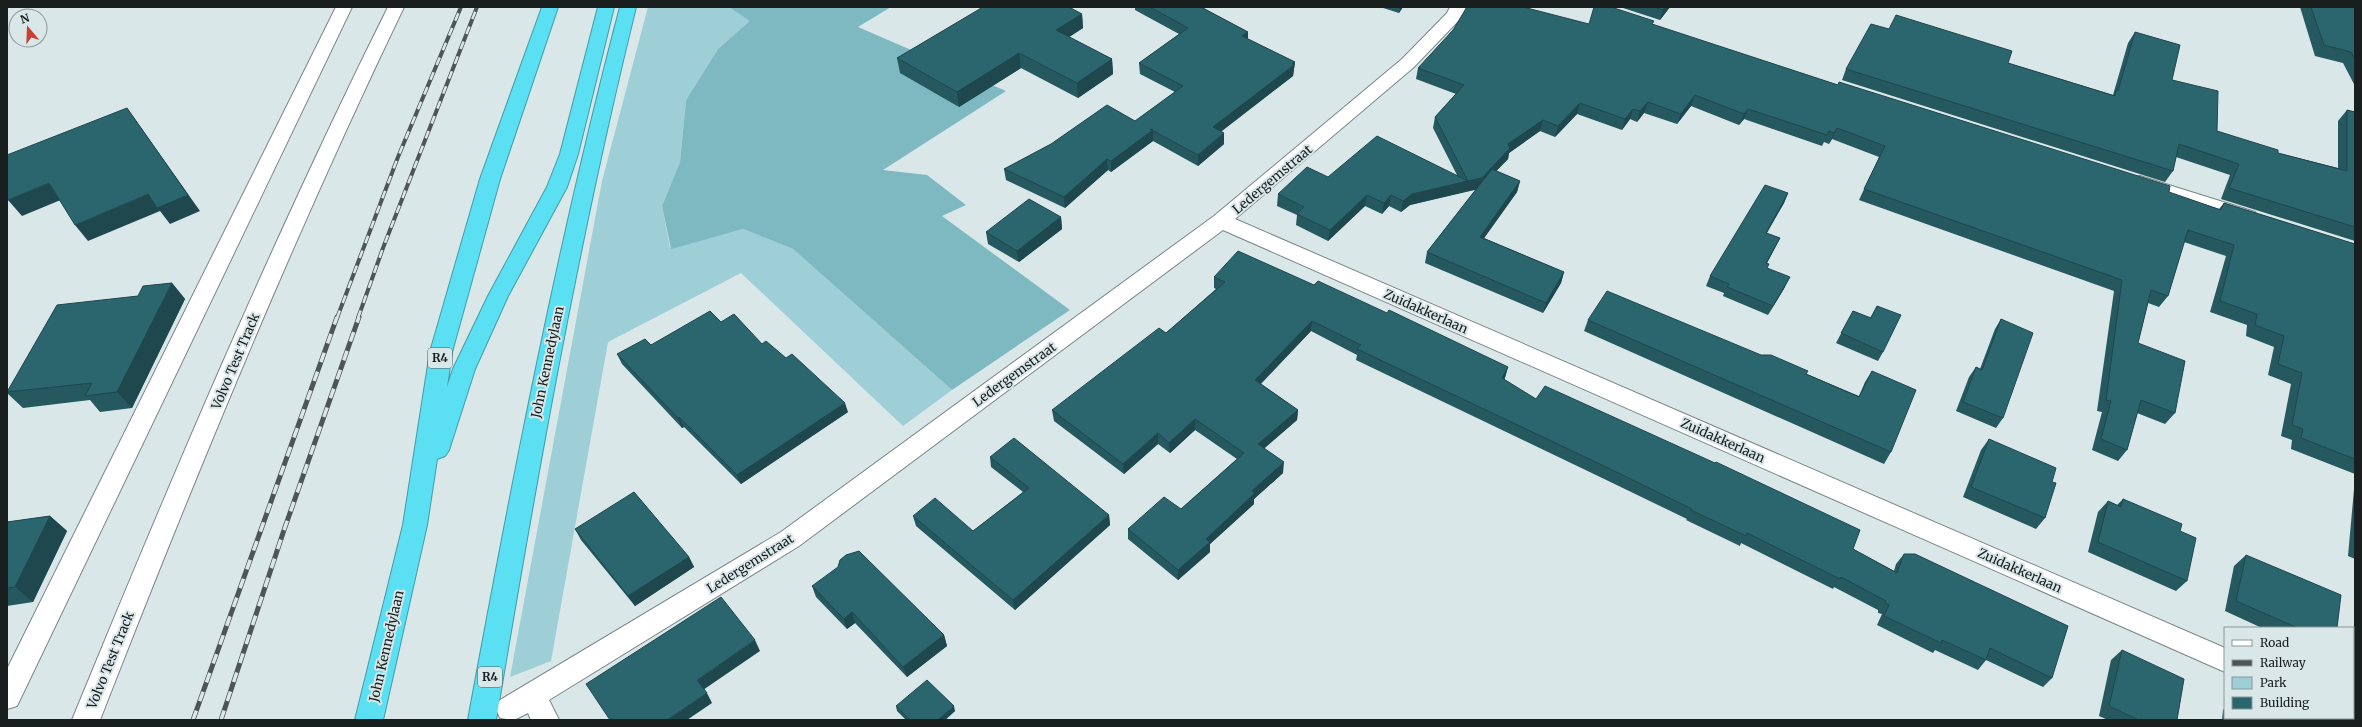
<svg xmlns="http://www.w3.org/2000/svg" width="2362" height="727" font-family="Merriweather,serif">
  <rect width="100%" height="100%" fill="#d9e7e9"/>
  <path fill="#9eced6" d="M648 7H729L751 21 718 49 686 100 680 162 662 206 670 248 743 229 793 249 952 390 903 426 741 273 608 342 551 661 510 677 602 181Z"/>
  <path fill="#7eb9c2" d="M729 7H891L858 27 1006 91 883 170 927 175 966 205 942 216 1070 310 952 390 793 249 743 229 671 249 662 206 680 162 686 100 718 49 750 21Z"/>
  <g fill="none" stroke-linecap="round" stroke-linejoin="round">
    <g stroke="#7a8688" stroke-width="2">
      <g id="street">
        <path d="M336 7H352L17 706 7 709V669Z"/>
        <path d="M388 7H404C292 240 194 479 100 720H72C171 479 272 240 388 7Z"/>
        <path d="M1450 7H1466L1460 19 1414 67 1235 219 2225 648V672L1223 230 799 546 549 700 559 720H531L528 713 514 720 500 718 496 709 500 700 781 532 1214 216 1402 59 1447 13Z"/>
        <path d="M2140 176 2255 212 2258 217 2255 222 2248 224 2133 186 2130 182 2133 178Z"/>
        <path d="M2353 703H2355V720H2341L2340 718H2353Z"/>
      </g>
    </g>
    <g stroke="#449ba8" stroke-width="2">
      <g id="highway">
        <path d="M542 7H558L500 179 452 352 447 387 453 369 488 296 547 187 560 154 598 7H614L578 154 567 187 508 296 475 369 449 450 445 456 437 459 427 525 383 720H355L403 525 430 352 480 179Z"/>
        <path d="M620 7H636C578 242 536 481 496 720H468C512 481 558 242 620 7Z"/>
      </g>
    </g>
    <use href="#street" fill="#fff" fill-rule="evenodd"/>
    <use href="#highway" fill="#5bdff2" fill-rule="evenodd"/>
    <g stroke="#4d5556" stroke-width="4">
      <g id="rail-far1">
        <path d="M337 318 398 157 461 7"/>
        <path d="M358 318 383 248 477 7"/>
      </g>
    </g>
    <g stroke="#4d5556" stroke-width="5">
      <g id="rail">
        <path d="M193 720 337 317"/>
        <path d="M221 720 284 530 359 317"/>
      </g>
    </g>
    <use href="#rail-far1" stroke="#d9e7e9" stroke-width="2.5" stroke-dasharray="8" stroke-linecap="butt"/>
    <use href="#rail" stroke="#d9e7e9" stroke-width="3.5" stroke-dasharray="10" stroke-linecap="butt"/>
  </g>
  <g fill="#25585f">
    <path d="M1135 7H1201L1248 32V39L1295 62 1293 76 1221 131 1224 144 1198 166 1153 141 1111 172 1108 170 1065 208 1006 180 1004 169 1135 121 1175 92 1140 74 1139 63 1179 34 1135 10Z"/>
    <path d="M1380 7H1403L1399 13Z"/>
    <path d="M1620 7H1670L1660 20Z"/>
    <path d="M2300 7H2355V86L2343 63 2315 56Z"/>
    <path d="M1082 14 1083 28 1069 37 1112 59 1113 74 1078 98 1021 68 959 107 900 73 897 58Z"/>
    <path d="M1589 24 1653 25 2219 209 2224 203 2355 244V474L2291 449 2292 440 2281 436 2291 384 2268 375 2274 347 2246 336 2247 325 2210 312 2226 256 2184 242 2168 296 2159 307 2148 303 2138 343 2175 413 2165 424 2137 413 2127 450 2118 461 2092 450 2102 412 2097 411 2114 291 1859 200 1879 157 1832 139 1829 144 1824 142 1822 146 1744 119 1739 125 1691 106 1677 124 1644 113 1637 122 1630 119 1622 130 1577 114 1555 137 1540 131 1509 153 1508 159 1496 171 1520 181 1517 192 1484 238 1564 272 1561 283 1543 313 1425 263 1427 252 1476 189 1410 205 1401 212 1389 206 1382 214 1365 206 1328 241 1296 225 1297 215 1277 206 1278 194 1328 177 1457 175 1433 128 1435 117 1456 94 1416 79 1418 68Z"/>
    <path d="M1889 29 2008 63 2113 95 2128 43 2135 32 2172 80 2217 131 2278 153 2338 168V121L2347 110 2355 112V241L2221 199 2230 175 2176 157 2173 171 2165 182 1842 80 1846 69Z"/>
    <path d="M1788 193 1784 203 1767 233 1780 238 1767 263V268L1785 287 1768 315 1723 296 1724 293 1706 286 1710 276Z"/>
    <path d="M1061 217 1062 229 1019 262 988 244 986 232Z"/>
    <path d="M1214 277 1314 285 1387 313 1508 367 1504 380 1536 399 1853 549 1894 571 1896 564 1904 554 2052 678 2043 687 1986 660 1978 670 1935 650 1933 653 1877 625 1882 614 1878 613V610L1834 587 1833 589 1741 543 1740 546 1686 520 1687 519 1598 476 1356 360 1357 355 1311 331 1261 384 1298 410 1297 420 1264 448 1283 473 1254 499V504L1210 544V552L1178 580 1128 539V529L1181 509 1237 459 1195 430 1170 453 1158 444 1124 474 1054 421 1052 410 1166 333 1216 289 1214 288Z"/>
    <path d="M172 283 185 299 132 408 100 412 90 400 23 408 7 393V391L138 296Z"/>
    <path d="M1877 306 1883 352 1878 361 1836 343 1853 311 1870 318Z"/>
    <path d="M2001 319 2003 418 1996 428 1956 411 1969 377 1976 367 1980 369 1995 329Z"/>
    <path d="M1588 320 1761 355 1859 396 1865 382 1872 371 1891 452 1884 464 1584 331Z"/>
    <path d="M721 322 848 412 741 484 684 427 682 428 622 364 617 354 651 345Z"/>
    <path d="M1989 439 2052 482 2045 518 2036 529 1963 497 1981 450Z"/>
    <path d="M990 457 1109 515 1110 525 1015 610 916 526 913 516 973 531 1023 492 991 467Z"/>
    <path d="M2355 478V559L2348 556Z"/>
    <path d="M2123 499 2180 531 2187 581 2176 591 2088 552 2098 512 2108 501 2117 505Z"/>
    <path d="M50 516 67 531 33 602 7 606V522Z"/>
    <path d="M575 529 689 557 694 567 635 606 581 540Z"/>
    <path d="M2246 555 2337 628H2262L2225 611 2234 566Z"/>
    <path d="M812 586 944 635 947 646 907 677 855 623 847 629 816 597Z"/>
    <path d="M2122 650 2177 720H2108L2099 716 2111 660Z"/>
    <path d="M896 706 955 711 945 720H906L897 711Z"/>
    <path d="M2225 708V718H2275L2279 720H2222L2223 710Z"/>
  </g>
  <g fill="#1e474e">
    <path d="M1400 7H1403L1399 13Z"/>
    <path d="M1665 7H1670L1660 20 1663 10Z"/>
    <path d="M1082 14 1083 28 1057 45 1056 30Z"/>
    <path d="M1248 32 1247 43 1242 36Z"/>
    <path d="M1019 53 1021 68 959 107 957 92Z"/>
    <path d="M1112 59 1113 74 1078 98 1077 83Z"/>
    <path d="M1295 62 1293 76 1213 138V127Z"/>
    <path d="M1695 95 1691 106 1677 124 1681 114Z"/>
    <path d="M1648 102 1644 113 1637 122 1640 111Z"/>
    <path d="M1580 103 1577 114 1555 137 1558 126Z"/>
    <path d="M127 108 200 211 170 224 160 211 88 241 75 225 148 194Z"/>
    <path d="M1633 109 1630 119 1622 130 1625 119Z"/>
    <path d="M1748 109 1744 119 1739 125 1744 114Z"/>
    <path d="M1543 120 1540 131 1509 153 1508 159 1479 189 1466 192 1468 181 1508 144Z"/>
    <path d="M1837 128 1832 139 1829 144 1834 133Z"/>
    <path d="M1153 130V141L1111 172V161Z"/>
    <path d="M1224 133V144L1198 166V155Z"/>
    <path d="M1107 159 1108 170 1065 208 1064 197Z"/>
    <path d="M1468 181 1466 192 1410 205 1401 212 1403 201 1412 194Z"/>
    <path d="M1520 181 1517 192 1477 248 1480 237Z"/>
    <path d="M49 183 63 199 22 216 8 200Z"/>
    <path d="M1788 193 1784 203 1761 242 1766 233Z"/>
    <path d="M1367 195 1365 206 1328 241 1330 230Z"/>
    <path d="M1391 195 1389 206 1382 214 1384 203Z"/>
    <path d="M1061 217 1062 229 1019 262 1017 251Z"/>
    <path d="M1780 238 1775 248 1762 272 1766 263Z"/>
    <path d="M1564 272 1561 283 1543 313 1546 303Z"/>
    <path d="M1790 277 1785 287 1768 315 1773 306Z"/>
    <path d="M172 283 185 299 132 408 117 392Z"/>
    <path d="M1312 321 1311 331 1254 390 1255 380Z"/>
    <path d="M1508 367 1505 378 1499 389 1502 378Z"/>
    <path d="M845 403 848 412 741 484 737 475Z"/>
    <path d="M1298 410 1297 420 1258 454V444Z"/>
    <path d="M679 417 684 427 682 428 678 418Z"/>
    <path d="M1195 419V430L1170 453 1169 443Z"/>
    <path d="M1158 433V444L1124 474 1123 464Z"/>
    <path d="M1284 462 1283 473 1254 499V504L1210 544V552L1178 580V570L1206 539 1252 491Z"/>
    <path d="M1109 515 1110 525 1015 610 1013 600Z"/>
    <path d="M50 516 67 531 33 602 15 587Z"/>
    <path d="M689 557 694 567 635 606 628 596Z"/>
    <path d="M852 612 855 623 847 629 844 619Z"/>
    <path d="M944 635 947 646 907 677 903 667Z"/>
    <path d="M755 640 760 651 703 690 697 680Z"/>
    <path d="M707 693 712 703 687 720H667Z"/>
    <path d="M954 706 955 711 945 720H938Z"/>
  </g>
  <g fill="#2b666f" stroke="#1e474e">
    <path d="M983 7H1069L1082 14 1056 30 1112 59 1077 83 1019 53 957 92 897 58Z"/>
    <path d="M1150 7H1201L1248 32 1242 36 1295 62 1292 64 1294 65 1213 127 1224 133 1198 155 1150 129 1153 130 1111 161 1107 159 1064 197 1004 169 1051 144 1107 105 1135 121 1183 86 1139 63 1188 28Z"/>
    <path d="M1467 7H1523L1589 24 1594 7H1611L1654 21 1652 24 1838 85 1839 82 2170 186 2169 192 2221 210 2224 203 2355 244V459L2301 438 2303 429 2292 425 2302 373 2278 364 2284 336 2255 325 2257 314 2220 301 2234 245 2188 230 2168 296 2151 290 2138 343 2185 361 2175 413 2141 400 2127 450 2101 439 2111 401 2106 400 2122 280 1864 189 1885 146 1837 128 1834 133 1829 131 1827 135 1748 109 1744 114 1695 95 1681 114 1648 102 1640 111 1633 109 1625 119 1580 103 1558 126 1543 120 1508 144 1510 148 1482 178 1468 181 1435 117 1464 85 1418 68 1453 30Z"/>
    <path d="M1654 7H1665L1663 10Z"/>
    <path d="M2311 7H2355V59L2351 52 2324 45Z"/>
    <path d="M1896 15 2012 51 2008 63 2115 96 2116 90 2118 91 2135 32 2180 45 2172 80 2218 91 2217 131 2278 150V153L2347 171V110L2355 112V227L2229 188 2239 164 2179 144 2173 171 1846 69 1871 24 1889 29Z"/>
    <path d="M127 108 188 195 157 208 148 194 75 225 49 183 8 200 7 198V155Z"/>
    <path d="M1377 136 1468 181 1412 194 1403 201 1391 195 1384 203 1367 195 1330 230 1297 214 1304 207 1278 194 1307 167 1328 177Z"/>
    <path d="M1492 169 1520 181 1480 237 1564 272 1546 303 1427 252Z"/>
    <path d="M1765 185 1788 193 1766 233 1780 238 1766 263 1769 264 1767 268 1790 277 1773 306 1727 287 1729 284 1710 276Z"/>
    <path d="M1029 199 1061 217 1017 251 986 232Z"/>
    <path d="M1238 251 1314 285 1318 281 1387 313 1389 310 1508 367 1502 378 1536 399 1545 386 1715 463 1716 462 1860 530 1853 549 1897 573 1904 554H1915L2068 626 2052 678 1990 648 1986 660 1942 640 1941 643 1884 616 1889 605 1885 603 1886 601 1841 577 1840 579 1747 533 1746 536 1691 510 1692 509 1602 465 1357 349 1361 345 1312 321 1255 380 1298 410 1258 444 1284 462 1252 491 1255 493 1206 539 1210 542 1178 570 1128 529 1164 497 1181 509 1244 453 1195 419 1169 443 1158 433 1123 464 1052 410 1159 328 1166 333 1225 282 1214 277Z"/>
    <path d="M172 283 117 392 85 396 92 383 7 392 57 305 138 296 143 286Z"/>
    <path d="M1607 291 1761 355H1771L1808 371 1806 374 1859 397 1872 371 1916 390 1891 452 1588 320Z"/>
    <path d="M1877 306 1901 315 1883 352 1841 333 1853 311 1871 318Z"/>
    <path d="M710 311 721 322 734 314 762 344 766 341 786 358 792 354 845 403 737 475 679 417 678 418 617 354 645 339 651 345Z"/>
    <path d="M2001 319 2033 333 2003 418 1963 402 1976 367 1982 370Z"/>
    <path d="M1014 438 1109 515 1013 600 913 516 935 498 973 531 1029 488 990 457Z"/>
    <path d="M1989 439 2056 468 2052 482 2056 483 2045 518 1971 487Z"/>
    <path d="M634 492 689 557 628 596 575 529Z"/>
    <path d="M2123 499 2182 524 2180 531 2196 538 2187 581 2098 542 2108 501 2121 507Z"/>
    <path d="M50 516 15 587 7 588V522Z"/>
    <path d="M859 551 944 635 903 667 852 612 844 619 812 586 838 567 840 560 846 555Z"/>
    <path d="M2246 555 2341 595 2337 628H2298L2236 601Z"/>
    <path d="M721 597 755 640 697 680 707 693 667 720H610L586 684Z"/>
    <path d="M2122 650 2184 679 2177 720H2139L2109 706Z"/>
    <path d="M927 680 954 706 938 720H910L896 706Z"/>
    <path d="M2233 718H2275L2279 720H2232Z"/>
  </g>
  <g text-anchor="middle" stroke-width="4" stroke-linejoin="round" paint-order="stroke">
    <g fill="#d9e7e9" stroke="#535a5c" stroke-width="1">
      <rect x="428" y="348" width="24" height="20" rx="3"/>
      <rect x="478" y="667" width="24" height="20" rx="3"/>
    </g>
    <g font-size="12" font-weight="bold" fill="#191e1f">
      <text x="440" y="362">R4</text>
      <text x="490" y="681">R4</text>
    </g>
    <g font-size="13" fill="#191e1f" stroke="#d9e7e9">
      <text transform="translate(1272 179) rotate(-40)" y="5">Ledergemstraat</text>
      <text transform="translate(1426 311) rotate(24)" y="5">Zuidakkerlaan</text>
      <text transform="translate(235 361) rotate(-67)" y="5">Volvo Test Track</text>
      <text transform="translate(547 362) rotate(-78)" y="5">John Kennedylaan</text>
      <text transform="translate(1014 374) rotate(-36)" y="5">Ledergemstraat</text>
      <text transform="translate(1723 440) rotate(24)" y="5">Zuidakkerlaan</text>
      <text transform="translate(750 563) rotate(-32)" y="5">Ledergemstraat</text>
      <text transform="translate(2020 570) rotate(24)" y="5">Zuidakkerlaan</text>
      <text transform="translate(386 646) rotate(-77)" y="5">John Kennedylaan</text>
      <text transform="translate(110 660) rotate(-68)" y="5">Volvo Test Track</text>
    </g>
  </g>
  <rect width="2362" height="727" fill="none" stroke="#191e1f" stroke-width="16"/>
  <rect x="2224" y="627" width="130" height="92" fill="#d9e7e9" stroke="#8c9798"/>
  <rect x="2232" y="640" width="20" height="6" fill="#ffffff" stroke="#8c9798"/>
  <text x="2260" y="647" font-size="12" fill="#191e1f">Road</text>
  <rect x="2232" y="660" width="20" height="6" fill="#4d5556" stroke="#8c9798"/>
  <text x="2260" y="667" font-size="12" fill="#191e1f">Railway</text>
  <rect x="2232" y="677" width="20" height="12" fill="#9eced6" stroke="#8c9798"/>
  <text x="2260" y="687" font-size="12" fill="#191e1f">Park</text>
  <rect x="2232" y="697" width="20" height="12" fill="#2b666f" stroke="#8c9798"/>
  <text x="2260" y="707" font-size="12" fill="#191e1f">Building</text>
  <g transform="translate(28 28) rotate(341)"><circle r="19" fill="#d9e7e9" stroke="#8c9798"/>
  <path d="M0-3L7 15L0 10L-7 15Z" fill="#cb3e34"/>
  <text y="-6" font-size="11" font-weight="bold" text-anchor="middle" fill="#191e1f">N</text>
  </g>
</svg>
